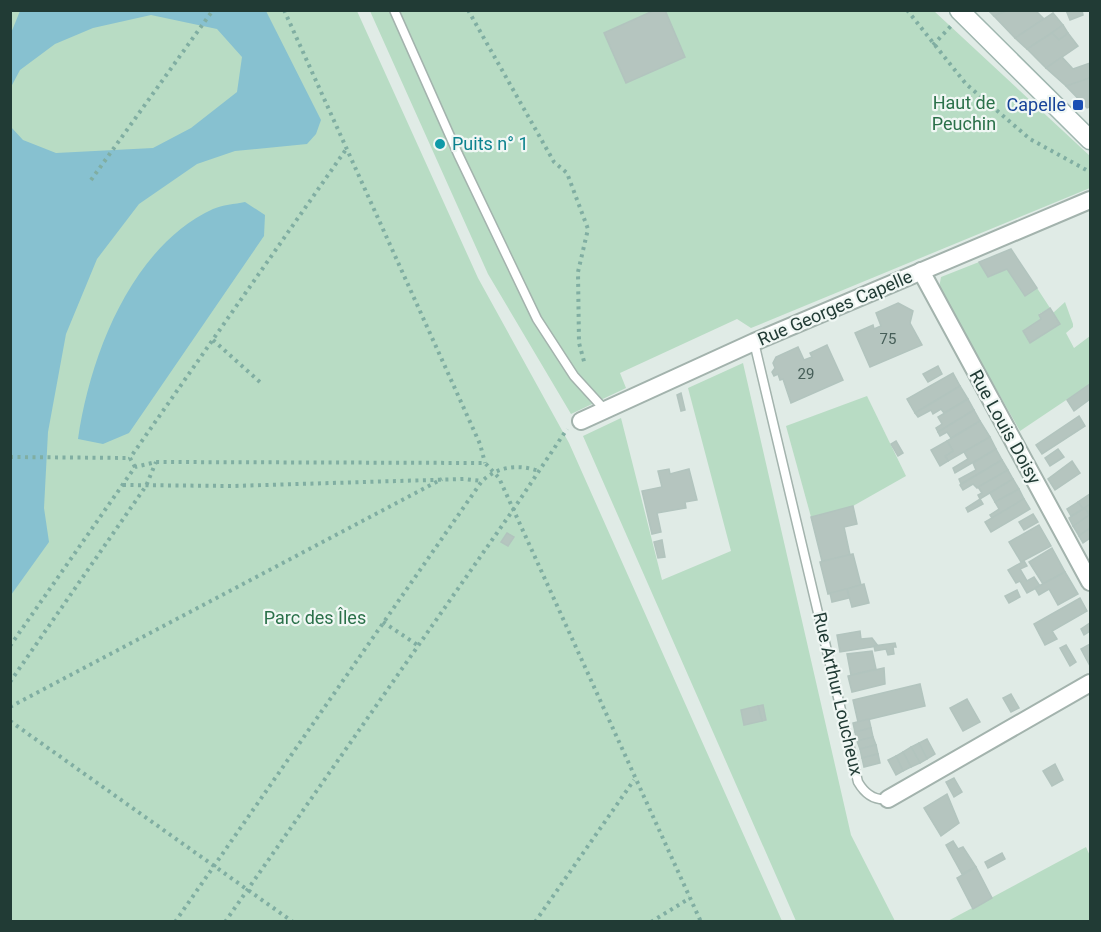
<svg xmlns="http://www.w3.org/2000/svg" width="1101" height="932" font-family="Roboto,sans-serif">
  <rect width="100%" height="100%" fill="#e0ebe6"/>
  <g fill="#b8dcc4">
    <path d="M10 11H357L478 278 569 443 782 921H11Z"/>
    <path d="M370 11H655L604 33 626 83 685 57 665 11H934L1090 156V188L751 328 737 319 620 373 626 388 571 414 488 274Z"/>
    <path d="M979 262 989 277 1007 269 1025 296 1037 288 1050 308 1039 314 1041 319 1023 331 1030 343 1060 324 1053 313 1065 302 1073 324V327L1066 333 1074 348 1090 336V384L1020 431 939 288 941 277Z"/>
    <path d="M743 363 851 835 895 921H796L583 436 621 418 662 580 731 551 688 388Z"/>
    <path d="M867 396 906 476 853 506 811 517 786 426Z"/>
    <path d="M1086 847 1090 856V921L946 922Z"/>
  </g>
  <g fill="#87c1d0">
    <path d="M20 11H266L321 120 316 134 307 144 235 151 197 164 139 204 97 259 66 334 48 432 44 508 49 542 11 595V127L23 140 56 153 153 148 191 128 237 92 242 57 217 29 151 15 93 28 55 44 20 70 11 87V33Z"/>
    <path d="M245 202 265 215 264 236 129 433 103 444 78 439C90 356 131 247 213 209 222 205 235 204 245 202Z"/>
  </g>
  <g fill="#b5c5bf" stroke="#b2c4be" stroke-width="1.5">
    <path d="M655 10H665L685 57 626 83 604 33Z"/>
    <path d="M988 10H1009L994 16Z"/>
    <path d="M1009 10H1035L1044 19 1015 38 994 16Z"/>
    <path d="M1066 10H1082L1083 15 1070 20Z"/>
    <path d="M1053 13 1063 25 1027 49 1015 38Z"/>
    <path d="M1063 25 1068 33 1059 40 1052 33Z"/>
    <path d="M1052 33 1059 40 1068 33 1078 46 1046 68 1027 49Z"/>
    <path d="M1062 57 1073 69 1090 63V78L1066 86 1046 68Z"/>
    <path d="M1090 78V107L1087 108 1066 86Z"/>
    <path d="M1011 249 1037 288 1025 296 1007 269 988 277 979 262Z"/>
    <path d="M898 303 913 311 910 323 922 345 870 367 855 333 873 325 874 329 881 326 876 313Z"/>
    <path d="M1050 308 1060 324 1030 343 1023 331 1041 319 1039 315Z"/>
    <path d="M827 345 843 380 791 403 783 379 780 380 778 374 774 376 772 372 775 368 773 363 776 357 798 347 804 360 812 357 810 353Z"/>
    <path d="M938 366 942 374 928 382 923 374Z"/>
    <path d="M953 373 960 386 915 413 907 399Z"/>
    <path d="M1090 384V399L1074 411 1067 400Z"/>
    <path d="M960 386 968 399 944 413 941 409 933 414 931 410 918 417 915 413Z"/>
    <path d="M681 393 685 410 681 411 677 395Z"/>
    <path d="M968 399 974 410 938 432 936 428 942 424 938 417Z"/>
    <path d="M974 410 980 421 951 438 947 432 940 436 938 432Z"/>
    <path d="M1079 416 1085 426 1042 454 1036 445Z"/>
    <path d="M980 421 990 437 948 461 945 456 953 451 947 441Z"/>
    <path d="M990 437 996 449 955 473 953 468 968 459 964 452Z"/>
    <path d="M896 441 903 453 898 456 891 444Z"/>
    <path d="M947 441 953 451 945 456 948 461 940 466 931 450Z"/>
    <path d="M996 449 1002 460 961 484 959 479 976 470 973 463Z"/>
    <path d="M1058 449 1064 457 1050 466 1045 458Z"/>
    <path d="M1002 460 1008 470 977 488 973 484 963 490 960 485Z"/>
    <path d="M1072 461 1080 473 1055 490 1048 479Z"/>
    <path d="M669 469 670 474 689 469 697 500 685 502 686 508 657 513 661 532 652 534 642 491 662 487 658 471Z"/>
    <path d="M1008 470 1013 479 980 499 978 495 982 493 978 487Z"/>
    <path d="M1013 479 1019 489 995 502 990 493Z"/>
    <path d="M1019 489 1024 499 992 518 990 515 999 509 995 502Z"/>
    <path d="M1090 494V504L1083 509 1078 502Z"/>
    <path d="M980 499 983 504 968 512 966 508Z"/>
    <path d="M1024 499 1030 509 991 532 985 522Z"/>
    <path d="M1078 502 1083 509 1071 516 1067 509Z"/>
    <path d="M1090 504V528L1079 536 1073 526 1089 515 1085 508Z"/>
    <path d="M853 506 857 524 844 527 850 555 822 561 811 517Z"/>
    <path d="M1085 508 1089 515 1073 526 1069 518Z"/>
    <path d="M1033 514 1038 522 1024 530 1019 522Z"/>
    <path d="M1039 525 1051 546 1021 562 1009 542Z"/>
    <path d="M1090 528V538L1083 543 1079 536Z"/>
    <path d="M507 533 514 537 508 546 501 542Z"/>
    <path d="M662 540 665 557 658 558 654 542Z"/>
    <path d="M1052 548 1065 572 1043 584 1029 562Z"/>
    <path d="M853 554 861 585 828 594 820 562Z"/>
    <path d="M1024 561 1027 566 1020 569 1027 581 1034 577 1040 586 1027 593 1020 581 1016 583 1008 570Z"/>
    <path d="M1065 572 1078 594 1058 605 1049 589 1039 595 1035 588Z"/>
    <path d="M864 584 869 603 852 607 847 589Z"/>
    <path d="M847 589 849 598 832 602 830 593Z"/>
    <path d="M1017 590 1020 597 1009 603 1005 596Z"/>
    <path d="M1080 598 1087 611 1052 631 1057 639 1045 645 1034 624Z"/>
    <path d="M1090 623V631L1084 635 1081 629Z"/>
    <path d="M860 631 861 639 872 638 878 646 840 652 837 635Z"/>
    <path d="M895 643 896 647H893L894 654 888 655 886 649 875 651 874 646Z"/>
    <path d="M1090 644V666L1081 649Z"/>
    <path d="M1066 645 1076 662 1070 666 1060 648Z"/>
    <path d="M872 651 876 669 851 675 847 654Z"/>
    <path d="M884 668 885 684 852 692 848 676Z"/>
    <path d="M920 684 925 706 858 722 853 700Z"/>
    <path d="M1011 694 1019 708 1011 712 1003 698Z"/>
    <path d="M967 699 980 722 963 731 950 708Z"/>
    <path d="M763 705 766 720 762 721 758 706Z"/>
    <path d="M758 706 762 721 744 725 741 710Z"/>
    <path d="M869 719 871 728 855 732 853 723Z"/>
    <path d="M871 728 873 737 857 741 855 732Z"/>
    <path d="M873 737 876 745 860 749 857 741Z"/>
    <path d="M927 739 935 754 927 759 919 743Z"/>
    <path d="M919 743 927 759 920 763 911 747Z"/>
    <path d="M876 745 878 754 862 758 860 749Z"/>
    <path d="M911 747 920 763 911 767 903 752Z"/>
    <path d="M903 752 911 767 903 771 896 756Z"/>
    <path d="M878 754 880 763 864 767 862 758Z"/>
    <path d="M896 756 903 771 896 775 888 760Z"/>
    <path d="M1055 764 1063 780 1052 786 1043 771Z"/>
    <path d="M954 778 962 792 954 797 946 782Z"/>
    <path d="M947 794 959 823 941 836 924 808Z"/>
    <path d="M953 841 958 849 963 847 976 867 962 874 946 845Z"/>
    <path d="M1002 853 1005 859 988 868 985 862Z"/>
    <path d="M976 867 992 898 973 909 957 878Z"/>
  </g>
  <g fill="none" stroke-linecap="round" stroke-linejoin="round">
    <g stroke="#a3b3ad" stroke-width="11">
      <g id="lane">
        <path d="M394 10 458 154 537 319 574 376 605 410"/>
        <path d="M754 342 858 782C865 794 874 801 888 799"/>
      </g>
    </g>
    <g stroke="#a3b3ad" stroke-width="20">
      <g id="street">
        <path d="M921 271 1090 582"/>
        <path d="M581 421 754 342 1090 200"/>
        <path d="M888 799 1090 683"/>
      </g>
    </g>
    <g stroke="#9fb6af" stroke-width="21">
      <path id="secondary" d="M959 10 1090 140"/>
    </g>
    <g stroke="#80aea2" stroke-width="4" stroke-dasharray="3 4.5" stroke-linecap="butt">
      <path d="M284 10 480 444 485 463"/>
      <path d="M468 10 554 162 567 173 588 229 578 272 579 343 585 365"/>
      <path d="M907 10 966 84 1030 139 1090 172"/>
      <path d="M933 45 951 26"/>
      <path d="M91 180 213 10"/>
      <path d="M213 340 262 384"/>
      <path d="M10 457 130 458"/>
      <path d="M135 467 130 458 347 148"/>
      <path d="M123 485 232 486 464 479 482 481"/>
      <path d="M383 622 419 646"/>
      <path d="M10 646 135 467 156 462 485 463 499 478 701 922"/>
      <path d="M10 682 146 486 156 462"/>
      <path d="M10 707 442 479"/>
      <path d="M10 721 293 922"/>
      <path d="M175 922 482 481C499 466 518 464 539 471"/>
      <path d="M225 922 513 510 567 429"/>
      <path d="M535 922 634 780"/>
      <path d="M651 922 690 898"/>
    </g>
    <use href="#lane" stroke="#fff" stroke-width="8"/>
    <use href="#street" stroke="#fff" stroke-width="16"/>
    <use href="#secondary" stroke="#fff" stroke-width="18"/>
  </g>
  <rect fill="#1a4fb4" stroke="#f0f7f4" stroke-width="2" x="1072" y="99" width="12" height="12" rx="3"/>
  <circle fill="#0f9aa8" stroke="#f0f7f4" stroke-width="2" cx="440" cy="144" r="6"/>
  <g text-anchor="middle" stroke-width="4.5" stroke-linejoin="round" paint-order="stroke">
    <g font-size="15" fill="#465e58">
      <text x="888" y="344">75</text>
      <text x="806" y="379">29</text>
    </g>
    <g font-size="18" fill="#2b714a" stroke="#f0f7f4">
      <text x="964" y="109">Haut de<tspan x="964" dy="21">Peuchin</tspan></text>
      <text x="315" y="624">Parc des Îles</text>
    </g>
    <g font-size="18" fill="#164399" stroke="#f0f7f4" text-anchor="end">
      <text x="1066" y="111">Capelle</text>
    </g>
    <g font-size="18" fill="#0d838f" stroke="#f0f7f4" text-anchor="start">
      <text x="452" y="150">Puits n° 1</text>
    </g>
    <g font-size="18" fill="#213b35" stroke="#f0f7f4">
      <text transform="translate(835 308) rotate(-23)" y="6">Rue Georges Capelle</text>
      <text transform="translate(1005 427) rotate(61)" y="6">Rue Louis Doisy</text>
      <text transform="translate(838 694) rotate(77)" y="6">Rue Arthur Loucheux</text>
    </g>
  </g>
  <rect width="1101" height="932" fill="none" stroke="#213b35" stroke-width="24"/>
</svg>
